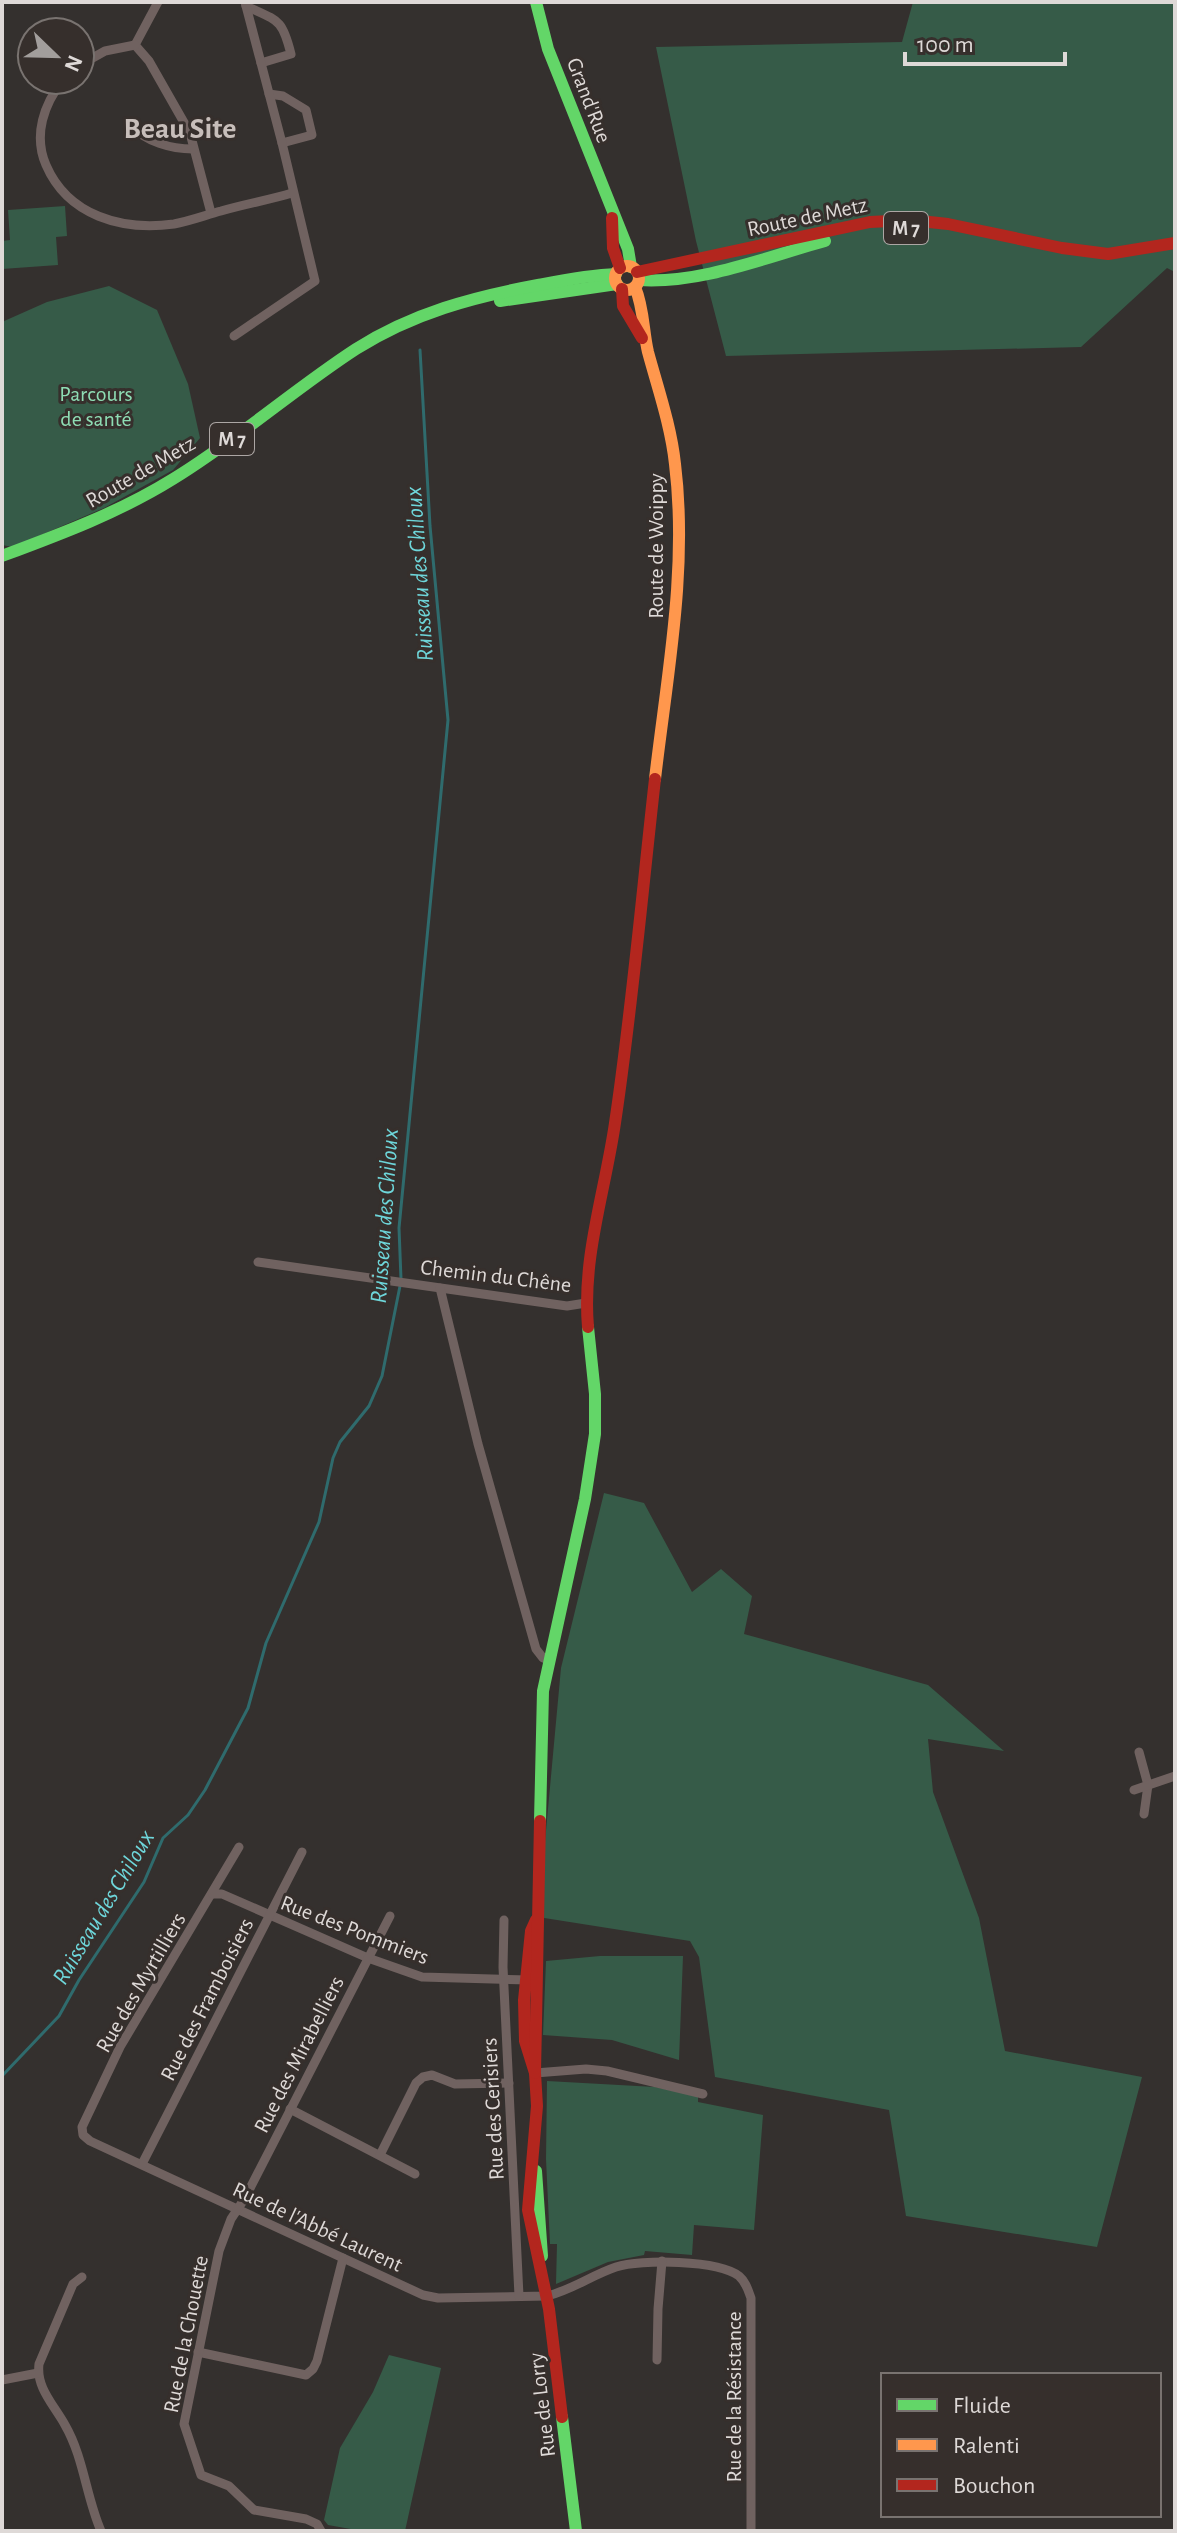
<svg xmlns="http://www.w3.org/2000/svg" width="1177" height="2533" font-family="'Alegreya Sans',sans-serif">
  <rect width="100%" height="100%" fill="#34302e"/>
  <g fill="#365b48">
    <path d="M913 2H1175V272L1167 268 1081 347 726 356 696 241 656 47 902 42Z"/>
    <path d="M65 206 67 236 56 237 58 265 2 269V241L10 240 8 210Z"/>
    <path d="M109 286 157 310 188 384 200 438 173 470 104 508 13 547 2 545V322L47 302Z"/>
    <path d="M604 1493 644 1503 692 1592 721 1569 752 1596 744 1634 928 1685 1004 1751 928 1739 933 1792 979 1918 1005 2051 1142 2077 1097 2247 906 2216 889 2110 715 2077 699 1957 690 1941 538 1917 561 1668Z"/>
    <path d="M600 1956H683L679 2060 612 2040 543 2035 546 1961Z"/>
    <path d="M547 2081 655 2087 698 2096V2102L763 2115 754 2230 694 2225 692 2255 645 2251 644 2255 608 2262 556 2284 557 2244H550L546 2159Z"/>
    <path d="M389 2355 441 2368 405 2531H362L328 2525 324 2520 340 2448 373 2392Z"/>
  </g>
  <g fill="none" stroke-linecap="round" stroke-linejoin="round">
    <g stroke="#2f6b6d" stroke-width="3">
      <path d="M401 1279 399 1228 448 720 430 526 420 350"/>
      <path d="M2 2076 59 2016 79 1980 144 1882 163 1838 188 1815 205 1790 248 1708 266 1643 319 1522 333 1458 340 1442 369 1406 382 1376 400 1286"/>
    </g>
    <g stroke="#706260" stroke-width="9">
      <path d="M158 2 135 45 149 61 190 133 211 213"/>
      <path d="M246 6C278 21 282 18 291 54L261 63"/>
      <path d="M80 65 105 51 135 45"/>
      <path d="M63 80C44 104 33 135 46 165 68 216 122 231 174 224 190 221 206 215 221 211 245 204 269 200 292 193"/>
      <path d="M269 94 283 96 306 110 312 135 282 143"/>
      <path d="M130 125C146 142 171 149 193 149"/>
      <path d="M234 336 315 281 282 143 245 2"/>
      <path d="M258 1262 567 1306 586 1303"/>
      <path d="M440 1288 478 1444 536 1649 543 1658 549 1659"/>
      <path d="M1139 1752 1148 1785 1144 1814"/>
      <path d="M1134 1790 1175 1776"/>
      <path d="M239 1847 120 2047 82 2127 83 2135 90 2141 423 2295 438 2298 547 2296C572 2290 592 2275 616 2267 641 2259 718 2260 739 2276 746 2282 748 2290 751 2298V2531"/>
      <path d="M213 1894H222L368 1958 422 1977 529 1980"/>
      <path d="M504 1920 503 1967 519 2296"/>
      <path d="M535 2073 586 2069 607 2071 703 2094"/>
      <path d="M290 2109 415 2174"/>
      <path d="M380 2155 416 2083 423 2077 432 2075 455 2084 509 2083"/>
      <path d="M142 2164 302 1852"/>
      <path d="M82 2277 73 2284 39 2364C36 2388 54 2405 65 2425 84 2458 86 2497 101 2531"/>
      <path d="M198 2352 306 2375 313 2369 317 2361 343 2258"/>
      <path d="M657 2360 658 2309 662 2261"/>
      <path d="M2 2380 38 2373"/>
      <path d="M321 2531 317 2524 306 2519 254 2510 229 2486 201 2475 184 2424 219 2251 231 2219 245 2198 390 1916"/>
    </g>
    <g stroke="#63d668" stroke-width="12">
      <path d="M536 2 548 49 628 249 631 267"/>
      <path d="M639 280C701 284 766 257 825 241"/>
      <path d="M500 301 617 284"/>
      <path d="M2 556C61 534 120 512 173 479 237 440 293 390 356 349 413 313 473 297 538 285 564 280 589 275 616 274"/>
      <path d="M540 1821 543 1691 585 1499 595 1434V1394L588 1327"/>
      <path d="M536 2171 542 2256"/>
      <path d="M562 2417 576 2531"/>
    </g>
    <g stroke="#ff974d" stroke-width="12">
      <circle cx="627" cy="278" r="12"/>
      <path d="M635 287C644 308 643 331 648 352 658 389 671 426 675 464 688 569 667 675 655 779"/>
    </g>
    <g stroke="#b3261e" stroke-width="12">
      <path d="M612 218 613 248 620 268"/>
      <path d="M637 272 870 222 911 220 948 224 1062 248 1108 254 1175 243"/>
      <path d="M622 289 623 306 642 338"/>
      <path d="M588 1327C582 1257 605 1192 615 1123 632 1009 642 894 655 779"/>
      <path d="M536 1920 531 1931 524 2000 525 2041 535 2073 537 2106 528 2210 549 2309 562 2417"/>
      <path d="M535 2073 540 1821"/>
    </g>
  </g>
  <g text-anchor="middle" stroke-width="6" stroke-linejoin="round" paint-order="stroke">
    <g fill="#362f2c" stroke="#aca6a4" stroke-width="2">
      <rect x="884" y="212" width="44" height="32" rx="6"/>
      <rect x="210" y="423" width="44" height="32" rx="6"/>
    </g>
    <g font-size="20" font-weight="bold" fill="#ded9d7">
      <text x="906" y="235">M 7</text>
      <text x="232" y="446">M 7</text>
    </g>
    <g font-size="22" fill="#ded9d7" stroke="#362f2c">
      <text transform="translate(590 100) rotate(69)" y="8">Grand'Rue</text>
      <text transform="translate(807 216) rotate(-12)" y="8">Route de Metz</text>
      <text transform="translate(140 471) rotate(-30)" y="8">Route de Metz</text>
      <text transform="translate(655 546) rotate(-90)" y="8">Route de Woippy</text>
      <text transform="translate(496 1275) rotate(7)" y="8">Chemin du Chêne</text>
      <text transform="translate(355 1929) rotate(21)" y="8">Rue des Pommiers</text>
      <text transform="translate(140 1982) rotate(-60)" y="8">Rue des Myrtilliers</text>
      <text transform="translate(206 1999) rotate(-63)" y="8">Rue des Framboisiers</text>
      <text transform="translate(298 2054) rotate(-63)" y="8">Rue des Mirabelliers</text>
      <text transform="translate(492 2109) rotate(-93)" y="8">Rue des Cerisiers</text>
      <text transform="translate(318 2226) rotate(25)" y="8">Rue de l'Abbé Laurent</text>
      <text transform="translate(185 2334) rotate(-79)" y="8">Rue de la Chouette</text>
      <text transform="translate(733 2397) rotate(-90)" y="8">Rue de la Résistance</text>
      <text transform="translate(541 2405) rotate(-97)" y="8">Rue de Lorry</text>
    </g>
    <g font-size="22" fill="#8eddb4" stroke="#362f2c">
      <text x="96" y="401">Parcours<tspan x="96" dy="25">de santé</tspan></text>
    </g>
    <g font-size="24" font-style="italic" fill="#6ed6da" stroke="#362f2c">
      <text transform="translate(419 574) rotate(-94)" y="8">Ruisseau des Chiloux</text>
      <text transform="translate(384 1216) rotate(-86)" y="8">Ruisseau des Chiloux</text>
      <text transform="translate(103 1907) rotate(-59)" y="8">Ruisseau des Chiloux</text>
    </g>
    <g font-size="30" font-weight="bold" fill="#c7beba" stroke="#362f2c">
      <text x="180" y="138">Beau Site</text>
    </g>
  </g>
  <rect width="1177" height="2533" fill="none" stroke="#ded9d7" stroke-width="8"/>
  <rect x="881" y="2373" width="280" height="144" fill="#362f2c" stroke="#797370" stroke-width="2"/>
  <rect x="897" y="2399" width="40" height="12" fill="#63d668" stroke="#797370" stroke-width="2"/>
  <text x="953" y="2413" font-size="24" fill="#ded9d7">Fluide</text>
  <rect x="897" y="2439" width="40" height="12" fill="#ff974d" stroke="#797370" stroke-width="2"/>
  <text x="953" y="2453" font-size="24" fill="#ded9d7">Ralenti</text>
  <rect x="897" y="2479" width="40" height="12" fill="#b3261e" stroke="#797370" stroke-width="2"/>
  <text x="953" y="2493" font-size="24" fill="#ded9d7">Bouchon</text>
  <g transform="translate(56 56) rotate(113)"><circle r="38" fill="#362f2c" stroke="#797370" stroke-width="2"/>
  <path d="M0-6L14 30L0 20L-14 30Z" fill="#a29e9c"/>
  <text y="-12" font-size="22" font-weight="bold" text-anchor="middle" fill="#ded9d7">N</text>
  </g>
  <path d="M905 52v12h160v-12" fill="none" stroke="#ded9d7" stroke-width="4"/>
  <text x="917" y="52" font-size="24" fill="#ded9d7" stroke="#362f2c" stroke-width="6" paint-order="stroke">100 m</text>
</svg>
